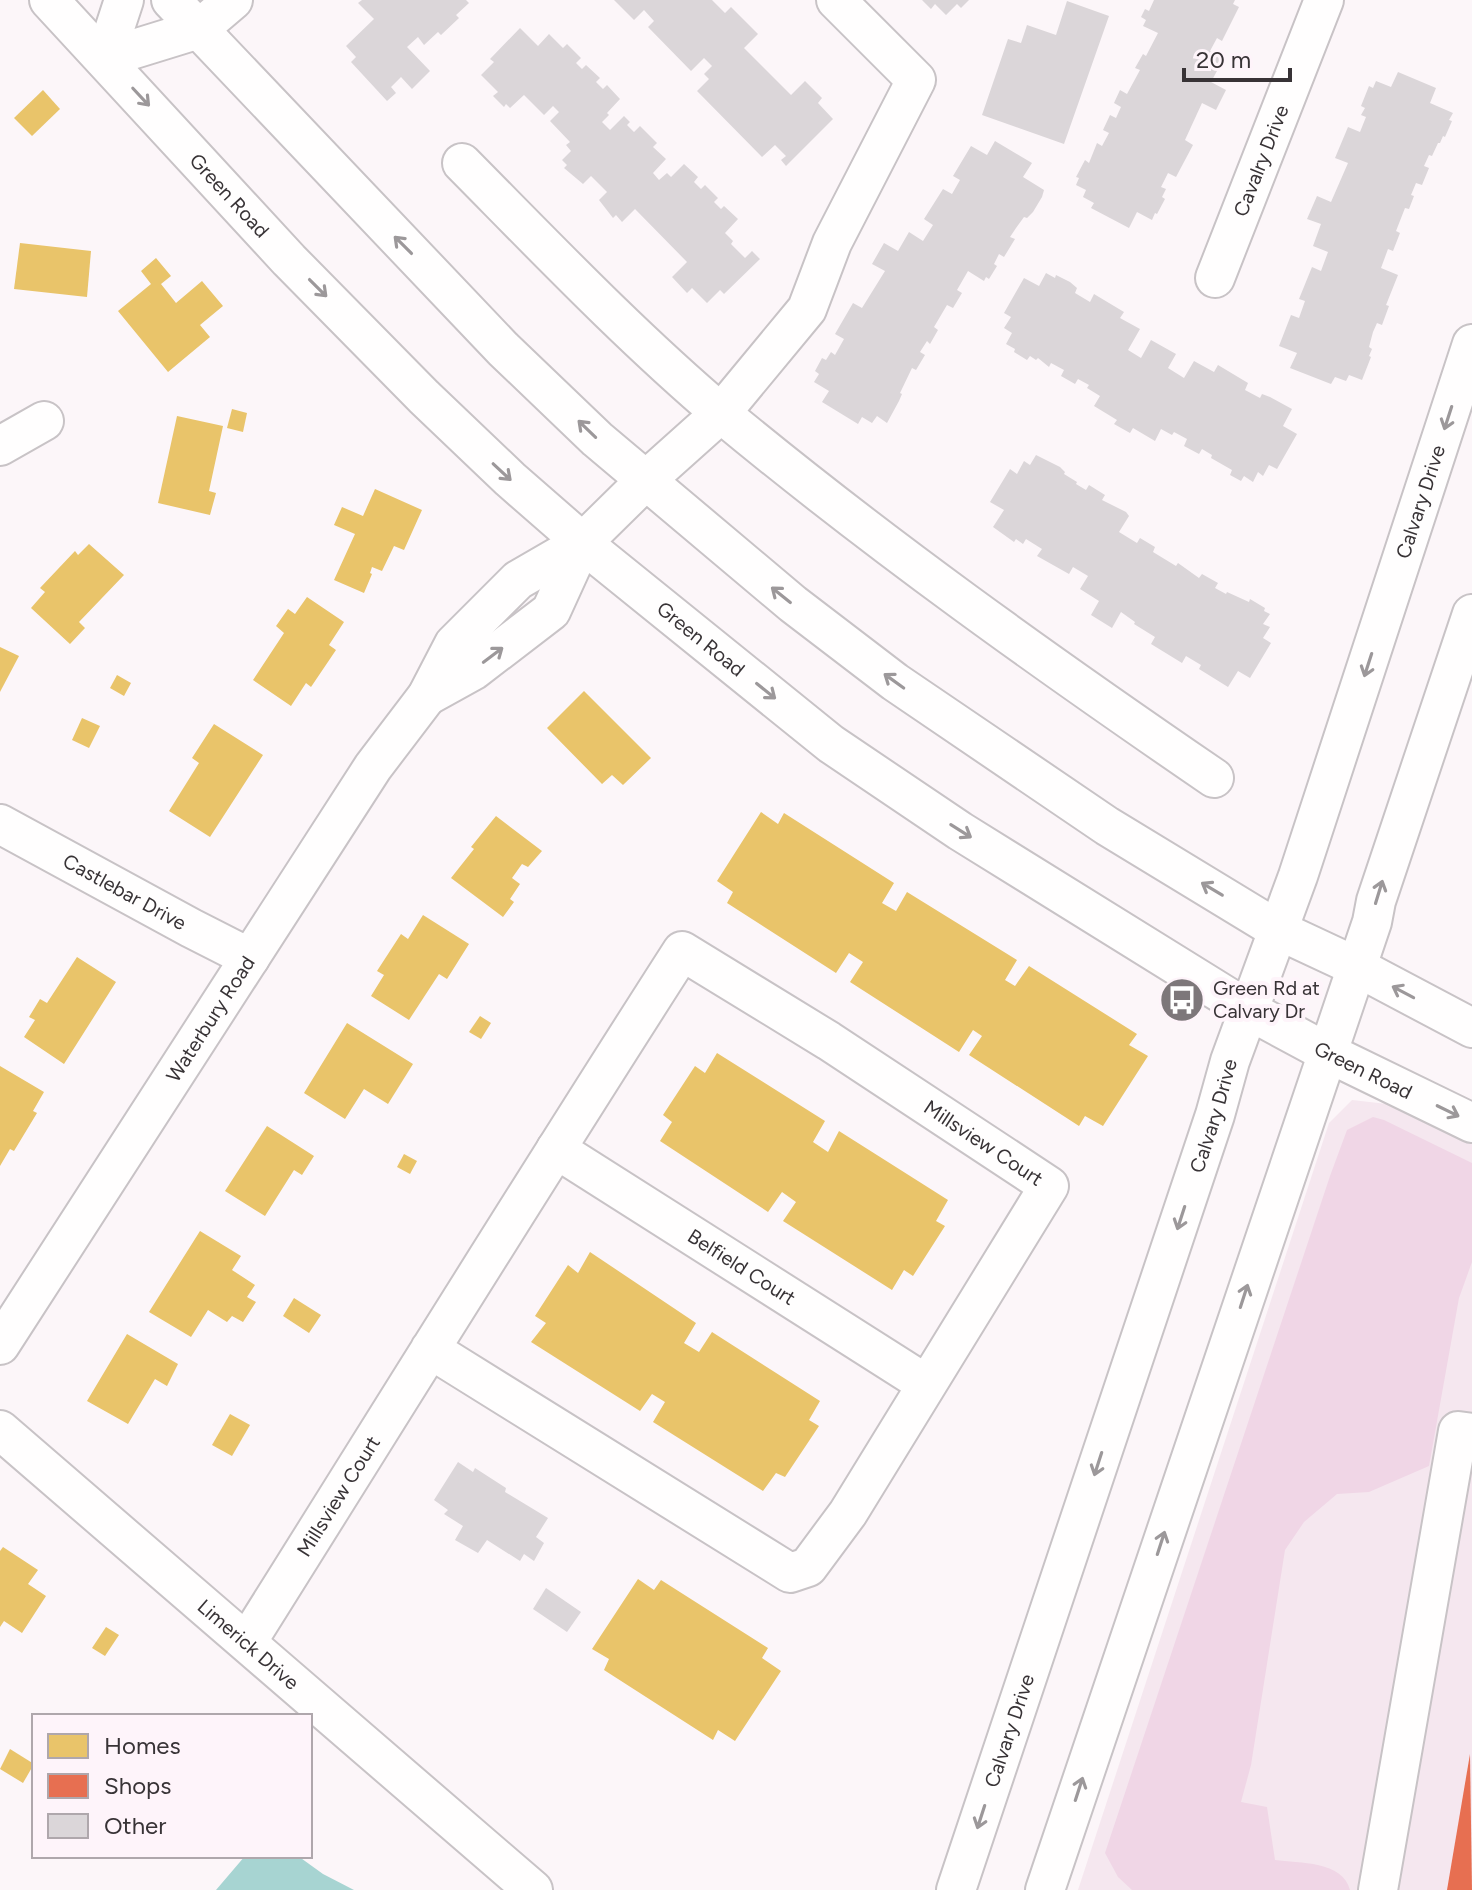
<svg xmlns="http://www.w3.org/2000/svg" width="1472" height="1890" font-family="Figtree,sans-serif">
  <rect width="100%" height="100%" fill="#fcf6f9"/>
  <path fill="#f5e7ef" d="M1352 1100 1387 1104 1472 1141V1890H1078L1329 1123Z"/>
  <path fill="#f0d6e6" d="M1373 1117 1384 1120 1472 1163V1262L1459 1298 1429 1466 1369 1492 1337 1494 1304 1522 1285 1550 1251 1765 1241 1802 1267 1807 1275 1860C1299 1863 1343 1861 1350 1890H1132L1118 1877 1105 1853 1330 1176 1347 1130Z"/>
  <path fill="#a7d4d2" d="M245 1856H298L323 1874 354 1890H216Z"/>
  <g fill="#e9c46a">
    <path d="M43 90 60 109 32 136 14 118Z"/>
    <path d="M20 243 91 251 87 297 14 289Z"/>
    <path d="M156 258 171 276 161 284 176 303 202 281 223 306 200 325 210 337 168 372 118 311 151 284 141 271Z"/>
    <path d="M232 409 247 413 243 432 227 428Z"/>
    <path d="M177 416 223 426 209 491 216 493 210 515 158 503Z"/>
    <path d="M375 489 422 510 404 550 394 546 382 571 372 567 370 573 372 574 364 593 334 580 355 534 334 525 342 507 363 516Z"/>
    <path d="M89 544 124 575 79 622 85 628 70 644 31 608 45 592 40 588 75 551 78 555Z"/>
    <path d="M307 597 344 622 329 645 336 650 311 687 306 683 291 706 253 680 284 633 276 626 288 609 295 614Z"/>
    <path d="M0 647 19 656 0 692Z"/>
    <path d="M117 675 131 683 124 696 110 688Z"/>
    <path d="M584 691 651 758 623 785 612 775 602 784 547 728Z"/>
    <path d="M82 718 100 726 89 748 72 740Z"/>
    <path d="M214 724 263 755 210 837 169 811 199 763 192 758Z"/>
    <path d="M761 812 778 824 784 813 894 883 882 903 896 911 907 892 1017 960 1005 980 1015 986 1029 966 1137 1034 1129 1045 1148 1056 1103 1126 1085 1116 1079 1126 969 1055 982 1036 973 1030 959 1052 850 982 863 962 849 953 836 973 727 903 733 892 717 881Z"/>
    <path d="M496 816 542 851 528 867 522 864 512 878 520 884 510 899 514 902 503 917 451 878 474 849 471 847Z"/>
    <path d="M423 915 469 944 447 979 439 974 409 1020 371 996 384 975 377 971 401 934 408 939Z"/>
    <path d="M77 957 116 982 64 1064 24 1037 35 1020 29 1017 40 999 47 1003Z"/>
    <path d="M480 1016 491 1023 481 1039 469 1032Z"/>
    <path d="M347 1023 413 1064 388 1104 364 1089 345 1119 304 1093Z"/>
    <path d="M717 1053 825 1121 813 1142 828 1152 839 1131 948 1200 936 1221 945 1226 913 1276 904 1270 892 1290 783 1221 796 1202 782 1192 768 1212 660 1141 672 1122 663 1115 695 1066 705 1073Z"/>
    <path d="M0 1066 44 1092 33 1111 37 1113 14 1151 10 1149 0 1166Z"/>
    <path d="M267 1126 314 1156 302 1175 294 1170 265 1216 225 1191Z"/>
    <path d="M404 1154 417 1161 410 1174 397 1167Z"/>
    <path d="M200 1231 241 1256 232 1270 255 1285 247 1297 256 1302 243 1322 232 1316 227 1322 208 1310 191 1337 149 1312Z"/>
    <path d="M590 1252 696 1323 684 1343 699 1352 712 1332 820 1401 809 1420 819 1426 785 1477 776 1473 763 1491 653 1422 665 1402 652 1394 640 1411 531 1342 546 1323 535 1316 568 1265 578 1273Z"/>
    <path d="M294 1298 321 1315 309 1333 283 1316Z"/>
    <path d="M127 1334 178 1364 167 1386 155 1379 128 1424 87 1401Z"/>
    <path d="M230 1414 250 1425 232 1456 212 1445Z"/>
    <path d="M3 1547 38 1570 28 1584 46 1596 22 1633 4 1621 0 1627V1551Z"/>
    <path d="M638 1579 654 1590 661 1580 768 1648 762 1658 781 1671 735 1741 718 1730 713 1740 604 1670 609 1659 592 1649Z"/>
    <path d="M106 1627 119 1635 105 1656 92 1648Z"/>
    <path d="M10 1749 34 1764 23 1783 0 1769Z"/>
  </g>
  <path fill="#e76f51" d="M1470 1754 1472 1890H1447Z"/>
  <g fill="#dbd6d9">
    <path d="M362 0H466L469 3 456 15 459 18 441 35 438 32 424 45 418 37 407 47 430 71 412 89 401 77 391 87 396 93 387 101 351 62 356 57 346 46 374 19 358 3Z"/>
    <path d="M614 0H712L725 13 731 7 758 34 744 48 791 95 805 81 822 98 818 103 833 119 786 166 781 160 786 156 775 145 762 157 697 91 709 79 704 74 712 66 704 58 691 71 648 27 654 21 644 10 634 20Z"/>
    <path d="M922 0H969L961 8 957 4 946 15 935 4 931 9Z"/>
    <path d="M1154 0H1235L1233 4 1239 7 1222 41 1217 38 1210 51 1224 58 1211 82 1226 90 1216 110 1202 103 1185 140 1193 145 1176 177 1168 173 1161 187 1166 189 1162 197 1165 199 1157 214 1155 213 1152 220 1137 212 1129 228 1091 208 1094 203 1083 197 1086 190 1076 185 1079 178 1076 177 1085 160 1089 163 1097 143 1102 146 1109 133 1103 130 1110 115 1116 118 1121 107 1114 103 1120 90 1127 94 1140 70 1135 68 1143 54 1146 56 1158 33 1143 26 1146 20 1141 17 1145 9 1149 11Z"/>
    <path d="M1067 1 1109 16 1064 144 982 115 1008 39 1021 43 1027 25 1056 35Z"/>
    <path d="M520 28 538 46 549 34 563 48 567 44 581 58 576 63 582 69 586 65 600 78 596 82 603 89 607 85 620 99 607 113 609 115 602 122 610 130 624 116 630 122 627 125 634 132 640 126 657 143 653 147 666 159 653 173 659 180 667 173 671 177 684 164 698 177 694 182 701 189 705 185 718 198 714 202 721 209 724 206 738 219 725 233 733 241 731 244 745 258 752 251 760 259 724 294 720 290 707 303 692 288 687 293 672 277 687 262 635 209 622 222 616 215 613 218 599 200 607 192 591 176 583 184 564 168 567 165 562 160 571 151 566 145 570 142 550 121 559 112 553 106 544 115 524 95 510 108 506 104 504 107 493 96 498 92 481 75 494 62 490 59Z"/>
    <path d="M1398 72 1436 88 1430 103 1453 113 1449 120 1452 121 1445 137 1443 136 1440 143H1438L1432 156 1429 155 1424 166 1429 168 1422 185 1416 183 1411 195 1414 196 1409 209 1405 208 1396 231 1400 233 1393 251 1388 249 1381 268 1398 275 1386 305 1389 306 1382 325 1377 323 1373 332 1369 347 1372 349 1369 356 1371 357 1362 380 1349 375 1346 381 1335 377 1331 384 1290 368 1297 353 1279 346 1291 315 1299 318 1305 301 1299 299 1312 267 1321 271 1328 252 1313 246 1321 224 1307 219 1317 196 1331 202 1348 163 1335 158 1348 127 1360 132 1366 117 1361 115 1365 108 1361 106 1369 86 1373 88 1376 81 1391 87Z"/>
    <path d="M995 141 1032 163 1023 177 1044 190 1042 197 1033 212 1027 218 1024 217 1016 228 1010 237 1015 239 1004 257 999 254 994 264 997 266 989 279 986 277 984 281 968 271 957 290 962 293 953 308 947 305 934 327 938 330 930 344 927 341 920 352 925 355 916 370 912 368 900 393 902 394 899 401 887 423 877 416 872 423 862 417 858 424 822 402 829 391 814 382 819 374 815 371 822 358 826 360 831 352 835 355 844 339 835 334 853 303 862 308 885 271 872 264 884 243 898 251 909 232 923 241 933 225 924 219 943 189 952 194 960 180 953 176 971 146 987 155Z"/>
    <path d="M1046 273 1055 278 1056 275 1070 282 1077 288 1075 293 1090 302 1094 294 1124 312 1120 318 1140 329 1128 350 1141 358 1151 340 1176 354 1168 368 1184 378 1194 361 1214 372 1218 365 1248 383 1245 390 1260 398 1262 394 1270 397 1292 409 1283 426 1297 434 1277 469 1269 465 1263 476 1258 472 1253 482 1244 476 1241 481 1230 475 1232 470 1211 458 1212 455 1202 449 1199 454 1184 446 1187 439 1174 432 1172 435 1161 429 1155 441 1133 428 1130 433 1114 424 1117 420 1094 406 1100 396 1087 388 1089 385 1078 379 1075 384 1061 376 1064 370 1051 363 1049 367 1038 358 1036 360 1030 356 1027 360 1014 352 1015 349 1006 344 1012 333 1004 328 1011 317 1004 313 1024 278 1039 286Z"/>
    <path d="M1036 455 1060 467 1065 472 1064 474 1077 482 1076 484 1086 490 1089 485 1105 495 1102 500 1126 512 1129 516 1119 532 1137 543 1140 538 1155 547 1153 552 1176 566 1178 563 1199 578 1202 574 1218 583 1215 588 1226 594 1227 592 1249 602 1250 599 1265 608 1264 611 1270 614 1263 624 1270 627 1263 638 1271 643 1250 678 1238 671 1228 687 1199 669 1201 665 1186 656 1182 663 1151 644 1155 637 1134 624 1135 622 1121 612 1112 628 1091 615 1099 601 1080 589 1088 576 1073 567 1069 574 1037 556 1042 549 1026 539 1023 544 1016 539 1014 542 993 527 1004 510 990 502 1010 469 1017 474 1024 461 1030 465Z"/>
    <path d="M458 1462 473 1472 475 1468 506 1488 505 1492 548 1518 536 1537 544 1543 534 1561 524 1554 520 1561 487 1540 478 1553 455 1540 463 1526 444 1514 448 1510 434 1500Z"/>
    <path d="M546 1588 581 1612 567 1632 533 1609Z"/>
  </g>
  <g fill="none" stroke-linecap="round" stroke-linejoin="round">
    <g stroke="#c8c3c6" stroke-width="42">
      <g id="minor">
        <path id="s1" d="M49 0 289 260 424 397 510 479 597 555 831 744 960 831 1250 1011 1326 1052 1472 1123"/>
        <path d="M171 0 503 349 597 439 793 604 895 682 1107 826 1278 930 1355 966 1472 1028"/>
        <path d="M105 58 199 29 233 0"/>
        <path d="M105 58 124 0"/>
        <path d="M462 163C547 249 631 337 723 415 880 545 1046 663 1214 778"/>
        <path id="s2" d="M1215 278 1324 0"/>
        <path d="M0 446 44 421"/>
        <path d="M427 696 474 670 551 611 582 543"/>
        <path id="s3" d="M0 824 191 928 250 958"/>
        <path id="s4" d="M556 1149 926 1384"/>
        <path id="s5" d="M0 1345 373 767 427 696 454 644 518 580 582 543 645 481 721 413 807 309 832 243 916 80 836 0"/>
        <path id="s6" d="M0 1430 533 1890"/>
        <path id="s7" d="M247 1642C392 1411 535 1180 682 951L829 1041 1049 1186 848 1513 808 1567 790 1573 430 1349"/>
        <path id="s8" d="M956 1890 1215 1115 1230 1061 1298 876 1472 344"/>
        <path d="M1045 1890 1372 922 1376 901 1472 614"/>
        <path d="M1378 1890 1458 1431 1472 1433"/>
      </g>
    </g>
    <use href="#minor" stroke="#fffefe" stroke-width="38"/>
  </g>
  <defs><path id="oneway-shaft" d="M-6 0H5M1.5-3L5.5 0L1.5 3" fill="none" stroke-width="1.6" stroke-linecap="round" stroke-linejoin="round" transform="scale(2)"/></defs>
  <g stroke="#9c989a">
    <use href="#oneway-shaft" transform="translate(141 97) rotate(47)"/>
    <use href="#oneway-shaft" transform="translate(403 245) rotate(-135)"/>
    <use href="#oneway-shaft" transform="translate(318 288) rotate(45)"/>
    <use href="#oneway-shaft" transform="translate(1448 418) rotate(108)"/>
    <use href="#oneway-shaft" transform="translate(587 429) rotate(-136)"/>
    <use href="#oneway-shaft" transform="translate(502 472) rotate(43)"/>
    <use href="#oneway-shaft" transform="translate(781 595) rotate(-141)"/>
    <use href="#oneway-shaft" transform="translate(493 655) rotate(-37)"/>
    <use href="#oneway-shaft" transform="translate(1368 665) rotate(108)"/>
    <use href="#oneway-shaft" transform="translate(894 681) rotate(-144)"/>
    <use href="#oneway-shaft" transform="translate(766 691) rotate(39)"/>
    <use href="#oneway-shaft" transform="translate(961 831) rotate(32)"/>
    <use href="#oneway-shaft" transform="translate(1212 889) rotate(-149)"/>
    <use href="#oneway-shaft" transform="translate(1379 892) rotate(-73)"/>
    <use href="#oneway-shaft" transform="translate(1403 992) rotate(-152)"/>
    <use href="#oneway-shaft" transform="translate(1448 1111) rotate(26)"/>
    <use href="#oneway-shaft" transform="translate(1181 1218) rotate(108)"/>
    <use href="#oneway-shaft" transform="translate(1244 1296) rotate(-72)"/>
    <use href="#oneway-shaft" transform="translate(1098 1464) rotate(108)"/>
    <use href="#oneway-shaft" transform="translate(1161 1543) rotate(-72)"/>
    <use href="#oneway-shaft" transform="translate(1079 1789) rotate(-72)"/>
    <use href="#oneway-shaft" transform="translate(981 1817) rotate(108)"/>
  </g>
  <defs>
    <g id="bus-disc" transform="scale(2.3)"><circle r="9.5" fill="#7d777a" stroke="#fef4fa"/><path d="M-5-6H5V4H4V6H2V4H-2V6H-4V4H-5ZM-3.5-4V0h7V-4ZM-3.5 1.2v1.5H-2V1.2ZM2 1.2v1.5H3.5V1.2Z" fill="#fff"/></g>
  </defs>
  <g fill-rule="evenodd">
    <use href="#bus-disc" x="1182" y="1000"/>
  </g>
  <g text-anchor="middle" stroke-width="8" stroke-linejoin="round" paint-order="stroke">
    <g font-size="20" fill="#383336" stroke="#fef4fa">
      <text dy="7" stroke="none"><textPath href="#s2" startOffset="126">Cavalry Drive</textPath></text>
      <text dy="7" stroke="none"><textPath href="#s1" startOffset="266">Green Road</textPath></text>
      <text dy="7" stroke="none"><textPath href="#s8" startOffset="1464">Calvary Drive</textPath></text>
      <text dy="7" stroke="none"><textPath href="#s1" startOffset="914">Green Road</textPath></text>
      <text dy="7" stroke="none"><textPath href="#s3" startOffset="142">Castlebar Drive</textPath></text>
      <text dy="7" stroke="none"><textPath href="#s5" startOffset="388">Waterbury Road</textPath></text>
      <text dy="7" stroke="none"><textPath href="#s1" startOffset="1706">Green Road</textPath></text>
      <text dy="7" stroke="none"><textPath href="#s8" startOffset="816">Calvary Drive</textPath></text>
      <text dy="7" stroke="none"><textPath href="#s7" startOffset="1174">Millsview Court</textPath></text>
      <text dy="7" stroke="none"><textPath href="#s4" startOffset="220">Belfield Court</textPath></text>
      <text dy="7" stroke="none"><textPath href="#s7" startOffset="172">Millsview Court</textPath></text>
      <text dy="7" stroke="none"><textPath href="#s6" startOffset="328">Limerick Drive</textPath></text>
      <text dy="7" stroke="none"><textPath href="#s8" startOffset="168">Calvary Drive</textPath></text>
    </g>
    <g font-size="20" fill="#383336" stroke="#fef4fa" text-anchor="start">
      <text x="1213" y="995">Green Rd at<tspan x="1213" dy="23">Calvary Dr</tspan></text>
    </g>
  </g>
  <rect x="32" y="1714" width="280" height="144" fill="#fef4fa" stroke="#afa7ac" stroke-width="2"/>
  <rect x="48" y="1734" width="40" height="24" fill="#e9c46a" stroke="#afa7ac" stroke-width="2"/>
  <text x="104" y="1754" font-size="24" fill="#383336">Homes</text>
  <rect x="48" y="1774" width="40" height="24" fill="#e76f51" stroke="#afa7ac" stroke-width="2"/>
  <text x="104" y="1794" font-size="24" fill="#383336">Shops</text>
  <rect x="48" y="1814" width="40" height="24" fill="#dbd6d9" stroke="#afa7ac" stroke-width="2"/>
  <text x="104" y="1834" font-size="24" fill="#383336">Other</text>
  <path d="M1184 68v12h106v-12" fill="none" stroke="#383336" stroke-width="4"/>
  <text x="1196" y="68" font-size="24" fill="#383336" stroke="#fef4fa" stroke-width="6" paint-order="stroke">20 m</text>
</svg>
